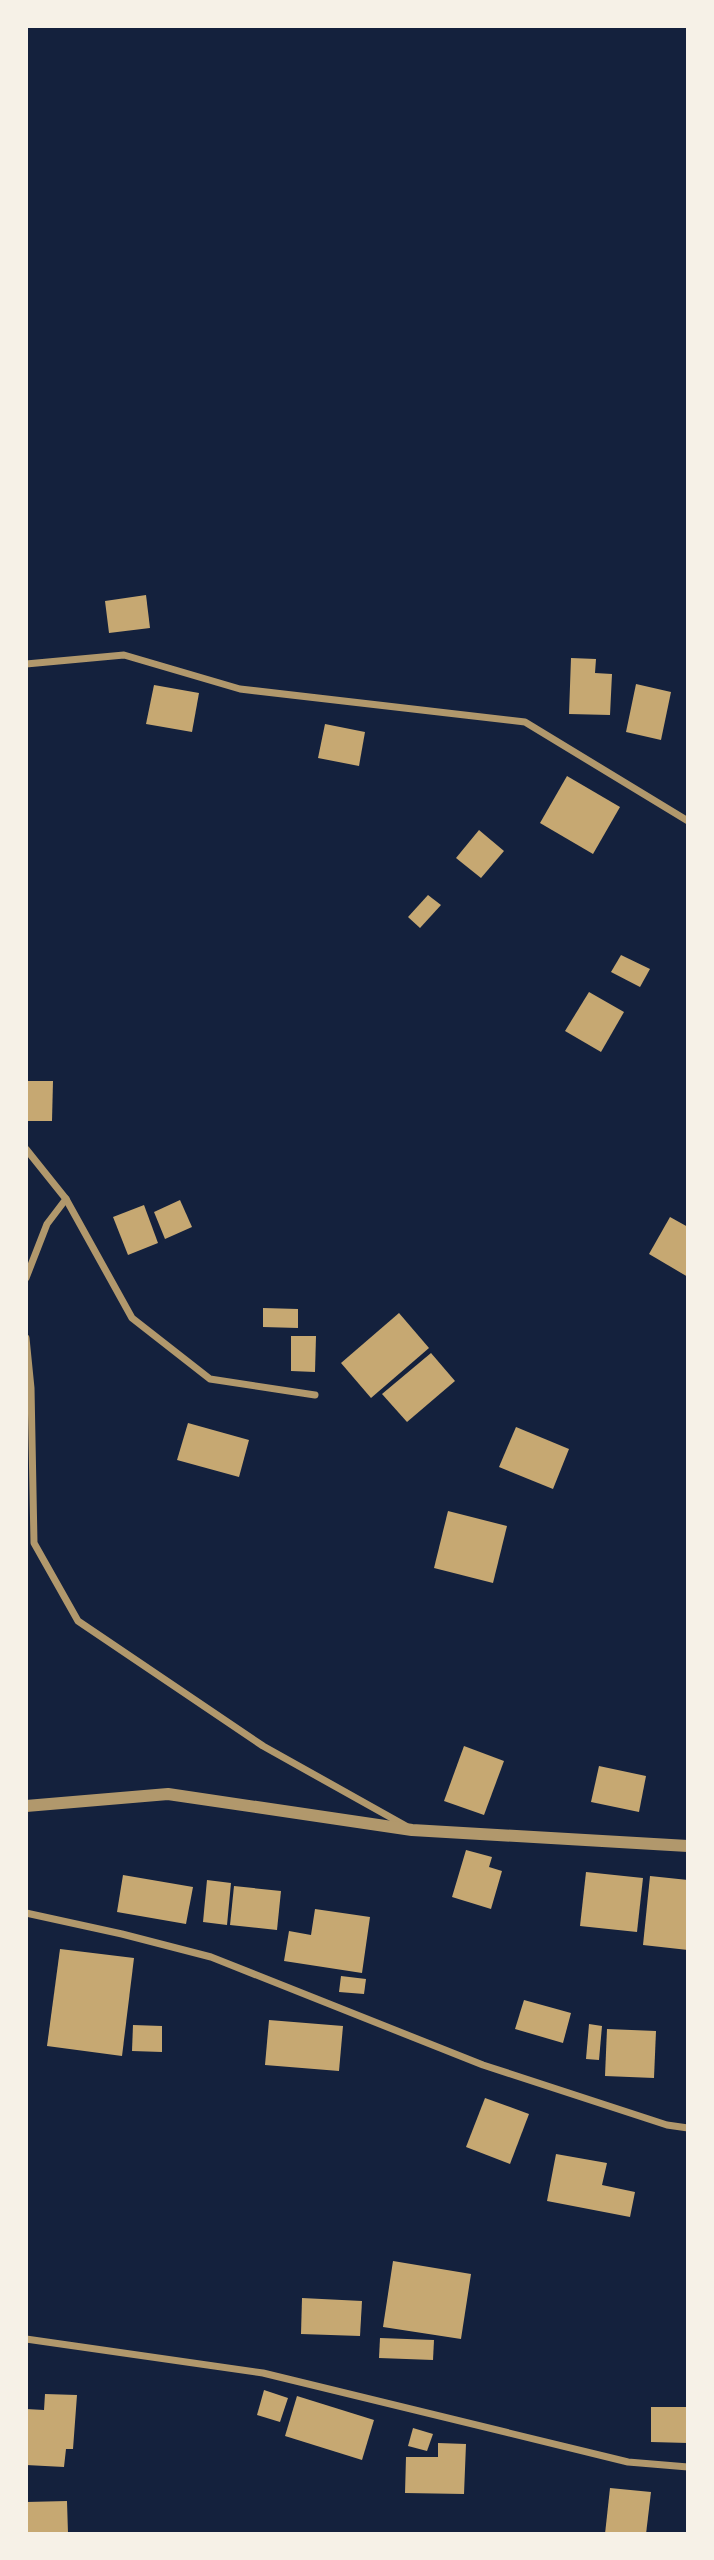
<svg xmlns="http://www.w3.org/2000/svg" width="714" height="2560" font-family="Mulish,sans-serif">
  <rect width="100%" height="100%" fill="#14213d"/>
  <g fill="#c6a872">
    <path d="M146 595 150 628 109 633 105 601Z"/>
    <path d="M571 658 596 659 595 673 612 674 610 715 569 714Z"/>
    <path d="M636 684 671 692 661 740 626 732Z"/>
    <path d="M154 685 199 693 192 732 146 724Z"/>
    <path d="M325 724 365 732 359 766 318 758Z"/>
    <path d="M567 776 620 807 593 854 540 823Z"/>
    <path d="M479 830 504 851 481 878 456 858Z"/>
    <path d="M428 895 441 905 420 928 408 917Z"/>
    <path d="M621 955 650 969 640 987 611 972Z"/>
    <path d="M589 992 624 1012 601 1052 565 1031Z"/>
    <path d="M26 1081H53L52 1121H26Z"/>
    <path d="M180 1200 192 1227 165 1239 154 1212Z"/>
    <path d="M144 1205 158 1243 128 1255 113 1217Z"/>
    <path d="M670 1217 688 1227V1277L649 1254Z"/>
    <path d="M263 1308 298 1309V1328L263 1327Z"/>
    <path d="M399 1313 429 1348 371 1398 341 1363Z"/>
    <path d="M291 1336H316L315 1372 291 1371Z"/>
    <path d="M431 1353 455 1381 407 1422 382 1394Z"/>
    <path d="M188 1423 249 1440 239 1477 177 1460Z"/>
    <path d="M516 1427 569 1449 553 1489 499 1467Z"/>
    <path d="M448 1511 507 1526 493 1583 434 1568Z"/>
    <path d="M464 1746 504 1761 484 1815 444 1801Z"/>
    <path d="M599 1766 646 1776 639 1812 591 1802Z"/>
    <path d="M466 1850 492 1857 489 1867 502 1871 491 1909 452 1897Z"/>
    <path d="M586 1872 643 1878 637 1932 580 1926Z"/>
    <path d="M123 1875 193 1887 186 1924 117 1912Z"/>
    <path d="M650 1876 688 1880V1950L643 1945Z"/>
    <path d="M207 1880 231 1883 227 1925 203 1922Z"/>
    <path d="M234 1886 281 1891 277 1930 230 1925Z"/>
    <path d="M315 1909 370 1917 362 1973 284 1961 289 1931 311 1935Z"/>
    <path d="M60 1949 134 1958 122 2056 47 2046Z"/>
    <path d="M341 1976 366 1979 364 1994 339 1992Z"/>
    <path d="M524 2000 571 2013 563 2043 515 2029Z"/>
    <path d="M269 2020 343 2026 339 2071 265 2065Z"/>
    <path d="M589 2024 602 2026 599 2060 586 2059Z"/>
    <path d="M133 2025 162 2026V2052L132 2051Z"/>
    <path d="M607 2029 656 2031 654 2078 605 2076Z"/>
    <path d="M485 2098 529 2114 510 2164 466 2147Z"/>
    <path d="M556 2154 607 2163 602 2185 635 2192 630 2217 547 2201Z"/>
    <path d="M393 2261 471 2274 461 2339 383 2327Z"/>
    <path d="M302 2298 362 2301 360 2336 301 2334Z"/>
    <path d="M380 2338 434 2340 433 2360 379 2358Z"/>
    <path d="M264 2390 288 2398 280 2422 257 2415Z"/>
    <path d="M45 2394 77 2395 73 2449H66L64 2467 26 2465V2409L44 2410Z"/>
    <path d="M297 2396 374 2420 362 2460 285 2436Z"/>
    <path d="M651 2407H688V2443L651 2442Z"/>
    <path d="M413 2428 433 2434 427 2451 408 2446Z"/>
    <path d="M438 2443 466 2444 464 2494 405 2493 406 2457H438Z"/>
    <path d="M610 2488 651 2492 646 2534H605Z"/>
    <path d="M67 2501 68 2534H26V2502Z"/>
  </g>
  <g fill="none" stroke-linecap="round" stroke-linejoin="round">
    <g stroke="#b1986c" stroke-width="7">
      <path d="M26 664 124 655 240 689 525 722 688 821"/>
      <path d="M26 1149 66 1199 47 1224 26 1278"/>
      <path d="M66 1199 132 1318 210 1379 315 1395"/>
      <path d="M26 1338 31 1388 34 1543 78 1621 263 1746 406 1826"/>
      <path d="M26 1913 122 1934 211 1957 483 2065 667 2125 688 2128"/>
      <path d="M26 2339 263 2373 628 2462 688 2467"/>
    </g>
    <path stroke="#b1986c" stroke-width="12" d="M26 1806 168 1794 412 1830 688 1846"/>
  </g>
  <rect width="714" height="2560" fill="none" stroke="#f6f1e7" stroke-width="56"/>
</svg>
